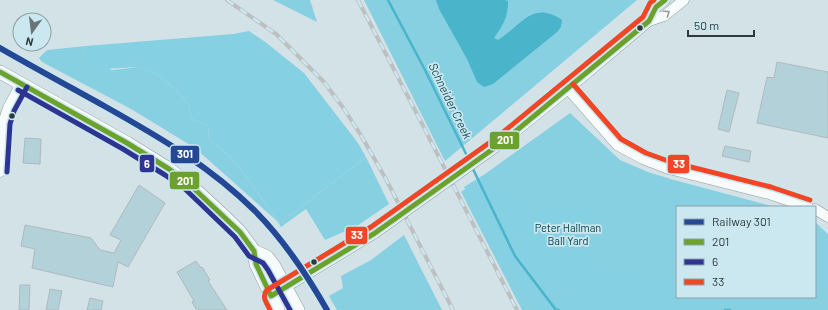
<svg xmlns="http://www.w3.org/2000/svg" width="828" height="310" font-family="Barlow,sans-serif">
  <rect width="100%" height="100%" fill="#d3e2e7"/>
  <g fill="#87d0e2">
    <path d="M273 0H310L317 22Z"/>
    <path d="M364 0H637L445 161Z"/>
    <path d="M86 46 82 55 112 70 139 67 157 74 178 92 189 105 191 119 208 125 209 141C214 144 220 147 224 151 246 171 261 200 280 223L366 157 389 204 357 226 325 240 306 209 281 227 277 221 195 148 131 109 42 62 39 58 47 50Z"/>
    <path d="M570 113 620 160 648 172 674 180 775 207H677V297H815V222L828 234V310H522L461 192 486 176 485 174Z"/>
    <path d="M404 235 442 310H337L329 296 343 288 341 276 371 260Z"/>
  </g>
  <g fill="#86d0e3">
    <path d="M249 31 264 41 304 73 358 143 366 157 280 223C261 200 246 171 224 151 220 147 214 144 209 141L208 125 191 119 189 105 178 92 157 74 138 67 88 70 82 55 86 46 233 34Z"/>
    <path d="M485 174 502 192 515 199 568 210 590 207 588 249 599 267 655 279 677 280V297H800L798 310H539L488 238 464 187Z"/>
  </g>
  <path fill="#49b4ca" d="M436 0H505L508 1C508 18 503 25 494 38L498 40C522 25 532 0 562 20L561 27 557 32 493 84 484 87 477 82 467 59 439 9Z"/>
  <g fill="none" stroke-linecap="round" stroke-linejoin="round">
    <g stroke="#49b4ca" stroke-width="2.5">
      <path d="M388 0 425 70 470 162"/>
      <path d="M472 167 515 256 556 310H559"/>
      <path d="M725 310H730"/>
    </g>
  </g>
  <g fill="#b3d1d9" stroke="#aebabe">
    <path d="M777 62 828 72V138L757 123 767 77 774 78Z"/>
    <path d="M727 90 739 93 729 132 718 129Z"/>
    <path d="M25 138 41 139 40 164 23 163Z"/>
    <path d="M725 146 751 151 749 162 722 156Z"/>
    <path d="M139 185 165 203 128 267 118 262 113 287 32 268 35 249 21 246 25 225 91 238 100 250 114 253 121 240 110 235Z"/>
    <path d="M196 261 201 268 202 267 210 280 208 281 227 310H199L198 308 196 309 192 302 194 301 177 272Z"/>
    <path d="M20 285H30L29 310H19Z"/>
    <path d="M50 289 62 291 58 310H46Z"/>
    <path d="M90 298 103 301 101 310H87Z"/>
  </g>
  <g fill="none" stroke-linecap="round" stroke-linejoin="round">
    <g stroke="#8f9a9e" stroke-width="11">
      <g id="minor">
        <path d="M649 21 664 16 684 0"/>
        <path d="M568 89 617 145 643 159 669 169 769 194 808 207"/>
        <path d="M500 144 568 89 649 21 656 7 665 0"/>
        <path d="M0 172 3 123 8 108 21 84"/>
        <path d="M815 209 828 217"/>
        <path d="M271 296 375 233"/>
      </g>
    </g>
    <g stroke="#8f9a9e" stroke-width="14">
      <g id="major">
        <path d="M0 72 127 143 169 169 189 184 226 218 240 232 254 251 256 264 278 310"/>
        <path d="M254 251 267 257 274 266 298 310"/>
      </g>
    </g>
    <use href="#minor" stroke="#f8fbfb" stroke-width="10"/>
    <use href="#major" stroke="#f8fbfb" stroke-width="13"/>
    <g stroke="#bcc0c2" stroke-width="4">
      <g id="rail">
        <path d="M227 0 276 34 324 82 344 109 362 137 387 181 453 310"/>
        <path d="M358 0 418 116 517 310"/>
      </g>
    </g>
    <use href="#rail" stroke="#cbe7ef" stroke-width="2.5" stroke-dasharray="8" stroke-linecap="butt"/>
    <g stroke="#8f9a9e" stroke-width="11" stroke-linecap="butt">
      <path id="minor-bridge" d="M375 233 500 144"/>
    </g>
    <use href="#minor-bridge" stroke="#f8fbfb" stroke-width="10"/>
    <g stroke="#cbe7ef" stroke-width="8">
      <path id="bus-1" d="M0 72 127 143 169 169 189 184 240 232 254 251 256 264 271 296 375 233 500 144 649 21 656 7 665 0"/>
    </g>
    <g stroke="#cbe7ef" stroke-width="8">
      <g id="bus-2">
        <path d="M18 90 123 149 165 175 185 189 235 237 249 256 263 263 268 270 290 310"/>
        <path d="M7 172 10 124 14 111 27 87"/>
      </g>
    </g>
    <g stroke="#cbe7ef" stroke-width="8">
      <g id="bus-3">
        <path d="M573 84 621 139 646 153 671 162 771 187 810 200"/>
        <path d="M270 310C267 303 261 297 267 290L371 227 496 138 643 17 650 3 654 0"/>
      </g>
    </g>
    <use href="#bus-1" stroke="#6ca22c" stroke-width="5"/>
    <use href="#bus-2" stroke="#2e3491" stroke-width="5"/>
    <use href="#bus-3" stroke="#f14625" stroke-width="5"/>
    <g stroke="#cbe7ef" stroke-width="9">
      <path id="rail-1" d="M0 48C35 68 70 87 106 107 161 138 211 167 256 212 285 241 307 275 327 310"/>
    </g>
    <use href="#rail-1" stroke="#244895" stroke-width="6"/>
  </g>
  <defs><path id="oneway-chevron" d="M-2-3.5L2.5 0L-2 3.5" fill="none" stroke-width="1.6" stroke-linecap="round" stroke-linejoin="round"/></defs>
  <use stroke="#939a9c" href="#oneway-chevron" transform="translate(667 13) rotate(-35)"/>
  <g fill="#2e393c" stroke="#cbe7ef" stroke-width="1.5">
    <circle cx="640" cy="28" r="3.5"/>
    <circle cx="12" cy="116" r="3.5"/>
    <circle cx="314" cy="262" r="3.5"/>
  </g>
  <g text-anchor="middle" stroke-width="3.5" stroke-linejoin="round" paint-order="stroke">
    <g font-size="11" fill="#013c48" stroke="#cbe7ef">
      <text x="568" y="232">Peter Hallman<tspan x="568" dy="13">Ball Yard</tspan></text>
    </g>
    <g font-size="12" font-style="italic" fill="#154a56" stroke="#cbe7ef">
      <text transform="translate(450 101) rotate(64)" y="4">Schneider Creek</text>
    </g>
  </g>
  <g stroke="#cbe7ef" stroke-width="1.5">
    <rect x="489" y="131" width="31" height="19" rx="4" fill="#6ca22c"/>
    <rect x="170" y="145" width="30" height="19" rx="4" fill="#244895"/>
    <rect x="139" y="154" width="16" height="19" rx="4" fill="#2e3491"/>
    <rect x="667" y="154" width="23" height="20" rx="4" fill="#f14625"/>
    <rect x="169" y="171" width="31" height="19" rx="4" fill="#6ca22c"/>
    <rect x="345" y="226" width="23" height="19" rx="4" fill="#f14625"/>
  </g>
  <g font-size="11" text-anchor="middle" font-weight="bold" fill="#fff">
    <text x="505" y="144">201</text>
    <text x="185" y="158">301</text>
    <text x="147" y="168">6</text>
    <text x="679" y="168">33</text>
    <text x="185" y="185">201</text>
    <text x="357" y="239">33</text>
  </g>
  <rect x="676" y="206" width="140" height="92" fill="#cbe7ef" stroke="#8ca1a7"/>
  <rect x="684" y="219" width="20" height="6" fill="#244895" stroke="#8ca1a7"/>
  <text x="712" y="226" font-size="12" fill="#2e393c">Railway 301</text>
  <rect x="684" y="239" width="20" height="6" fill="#6ca22c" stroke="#8ca1a7"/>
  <text x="712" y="246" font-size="12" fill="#2e393c">201</text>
  <rect x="684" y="259" width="20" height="6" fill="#2e3491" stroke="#8ca1a7"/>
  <text x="712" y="266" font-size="12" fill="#2e393c">6</text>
  <rect x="684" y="279" width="20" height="6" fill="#f14625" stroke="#8ca1a7"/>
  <text x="712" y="286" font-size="12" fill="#2e393c">33</text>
  <g transform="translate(32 32) rotate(194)"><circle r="19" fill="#cbe7ef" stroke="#8ca1a7"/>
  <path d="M0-3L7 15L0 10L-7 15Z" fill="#687478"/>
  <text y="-6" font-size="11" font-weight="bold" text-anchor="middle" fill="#2e393c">N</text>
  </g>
  <path d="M688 30v6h66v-6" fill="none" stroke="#2e393c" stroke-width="2"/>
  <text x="694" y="30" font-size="12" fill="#2e393c" stroke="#cbe7ef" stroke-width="3" paint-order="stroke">50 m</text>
</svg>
